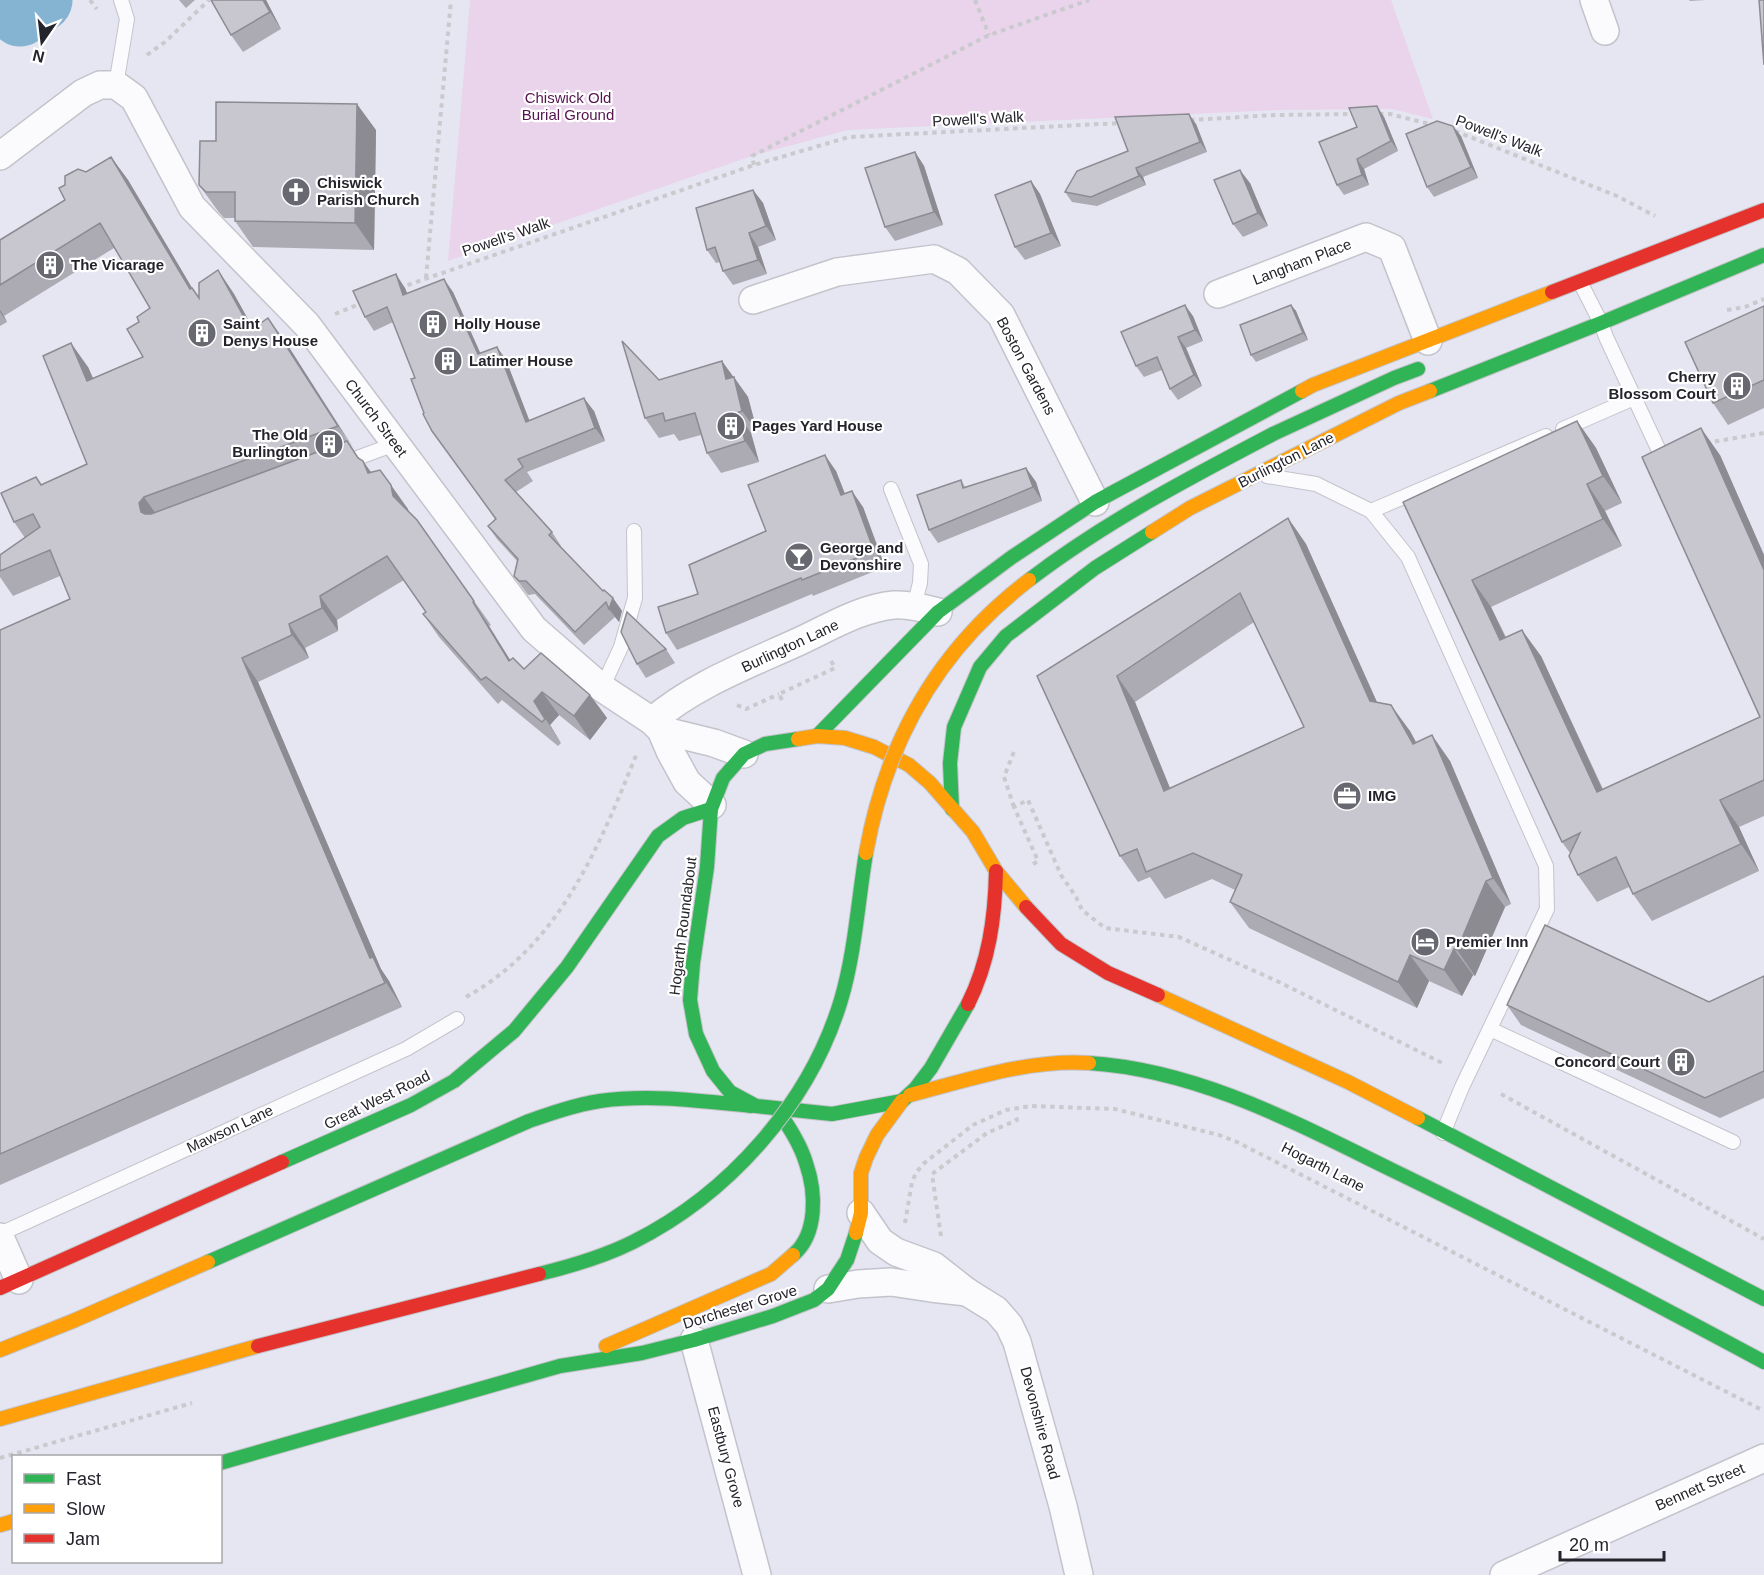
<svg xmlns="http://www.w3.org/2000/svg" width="1764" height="1575" font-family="Arial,sans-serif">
  <rect width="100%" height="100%" fill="#e6e6f2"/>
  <path fill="#e9d4eb" d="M470 0H1391L1433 119 1392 109 1276 110 848 130 752 156 448 261Z"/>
  <path fill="#85b3d2" d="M4 0H41L20 15Z"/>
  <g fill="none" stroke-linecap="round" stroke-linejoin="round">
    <path stroke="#85b3d2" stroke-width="63" d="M4 0 20 15 41 0"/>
    <g stroke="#c3c3cc" stroke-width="16">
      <g id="lane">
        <path d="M116 85 127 19 121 0"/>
        <path d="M1580 282 1601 323 1606 337 1661 455"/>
        <path d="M1563 429 1634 398"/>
        <path d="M341 464 395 444"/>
        <path d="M1267 476 1316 484 1371 511 1408 557 1546 866 1547 909 1462 1087 1443 1133"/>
        <path d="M891 489 921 564 920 583 914 606"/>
        <path d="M1371 511 1546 436"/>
        <path d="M602 688 621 647 635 598 634 531"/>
        <path d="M1490 1029 1733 1142"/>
        <path d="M0 1234 406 1049 457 1019"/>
      </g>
    </g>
    <g stroke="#c3c3cc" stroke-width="30">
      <g id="street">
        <path d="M1594 0 1605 31"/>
        <path d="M0 156 83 93 100 85H116L134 98 192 207 307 325 534 629 602 688 652 721 661 730 670 751 687 782 712 805"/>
        <path d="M1218 294 1366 237 1392 248 1428 341"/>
        <path d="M753 300 837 272 934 259 958 271 1001 315 1095 502"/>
        <path d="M652 721C695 684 750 664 800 641 830 627 861 608 894 605 909 604 924 608 938 612"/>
        <path d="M661 730 714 743 744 754"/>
        <path d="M861 1213 880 1241 896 1252 934 1266 967 1292 996 1310 1009 1325 1017 1342 1063 1506 1079 1575"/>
        <path d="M0 1237 19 1280"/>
        <path d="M828 1289 858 1284 891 1282 931 1288 967 1292"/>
        <path d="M694 1340 757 1575"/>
        <path d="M1504 1575 1764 1458"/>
      </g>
    </g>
    <g stroke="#c2c2c8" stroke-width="16">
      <g id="fast">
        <path d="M1430 391 1601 323 1764 255"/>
        <path d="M1273 434 1394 378 1418 369"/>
        <path d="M817 736 938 612 1012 557 1095 502 1302 391"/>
        <path d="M798 739 765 744 744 754 723 778 711 809 707 867 693 963 690 1000 696 1034 713 1071 730 1092 756 1106 832 1114 902 1101 915 1089 931 1068 968 1004"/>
        <path d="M952 809 950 763 954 727 980 667 1006 636 1095 568 1152 532"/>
        <path d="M1089 1063C1198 1070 1296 1123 1392 1170 1518 1231 1641 1296 1764 1362"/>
        <path d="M777 1109C788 1126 800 1143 806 1163 816 1192 818 1234 793 1255"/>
        <path d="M1418 1118 1764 1299"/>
        <path d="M282 1162 411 1105 454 1081 514 1031 567 967 658 836 683 818 711 809"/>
        <path d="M208 1262 529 1121C552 1113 575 1105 600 1101 650 1094 701 1101 751 1106"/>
        <path d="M220 1463 560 1366 642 1353 694 1340 773 1316 814 1300 828 1289 847 1260 856 1233"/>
      </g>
    </g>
    <g stroke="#c2c2c8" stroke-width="16">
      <g id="slow">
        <path d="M1302 391 1313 385 1552 292"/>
        <path d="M1152 532 1190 508 1399 403 1430 391"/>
        <path d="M798 739 817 736 845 738 874 747 909 765 930 783 973 832 996 871 1026 907"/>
        <path d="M1158 995 1348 1082 1418 1118"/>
        <path d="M910 1095C968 1080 1029 1059 1089 1063"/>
        <path d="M856 1233 861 1213V1173L866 1158 877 1135 902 1101"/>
        <path d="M606 1346 771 1274 793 1255"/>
        <path d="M0 1350 73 1321 208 1262"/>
        <path d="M0 1419 258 1346"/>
        <path d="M0 1525 14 1521"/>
      </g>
    </g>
    <g stroke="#c2c2c8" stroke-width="16">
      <g id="jam">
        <path d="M1552 292 1764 210"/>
        <path d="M1026 907 1061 944 1108 973 1158 995"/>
        <path d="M968 1004C989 962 995 918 996 871"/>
        <path d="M0 1288 282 1162"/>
      </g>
    </g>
    <g stroke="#c9c9ce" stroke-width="4" stroke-dasharray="4.5 4.5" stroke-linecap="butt">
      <path d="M90 0 97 9"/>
      <path d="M975 0 989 35"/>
      <path d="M147 55 165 42 209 0"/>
      <path d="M1379 114H1390L1433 125"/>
      <path d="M1190 120 1276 115 1356 114"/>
      <path d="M1455 131 1617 196 1655 216"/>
      <path d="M754 165 752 156 989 35 1089 0"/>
      <path d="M426 278 451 0"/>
      <path d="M399 288 754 165 849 137 1120 123"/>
      <path d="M1727 310 1745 307 1764 299"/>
      <path d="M335 314 362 303"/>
      <path d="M1706 443 1764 433"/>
      <path d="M782 700 779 694 835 668 830 659"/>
      <path d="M737 705 746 709 779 694"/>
      <path d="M1014 807 1004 777 1015 749"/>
      <path d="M1033 864 1038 861 1014 807 1028 800 1061 875 1076 897 1082 910 1105 928 1179 937 1279 982 1444 1064"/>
      <path d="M466 997C560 945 599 847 637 753"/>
      <path d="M1501 1094 1764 1239"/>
      <path d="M905 1223 912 1182 916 1173 923 1164 973 1125 1006 1110 1031 1106 1115 1109 1219 1135 1237 1142 1764 1411"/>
      <path d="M941 1236 932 1174 987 1133 1017 1120 1014 1115"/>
      <path d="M0 1458 192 1403"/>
    </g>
    <use href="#lane" stroke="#fbfbfd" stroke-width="14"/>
    <use href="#street" stroke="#fbfbfd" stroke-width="27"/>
    <use href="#fast" stroke="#30b455" stroke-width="14"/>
    <use href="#slow" stroke="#ff9f0a" stroke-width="14"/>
    <use href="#jam" stroke="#e5322d" stroke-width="14"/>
    <g stroke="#c2c2c8" stroke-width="16" stroke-linecap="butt">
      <g id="fast-bridge">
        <path d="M1029 580C1105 522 1189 478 1273 434"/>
        <path d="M539 1274C572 1266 603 1257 633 1242 729 1194 810 1103 841 1000 855 953 858 901 866 853"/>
      </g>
    </g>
    <g stroke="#c2c2c8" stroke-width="16" stroke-linecap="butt">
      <path id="slow-bridge" d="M866 853C886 741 938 649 1029 580"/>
    </g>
    <g stroke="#c2c2c8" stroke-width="16" stroke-linecap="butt">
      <path id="jam-bridge" d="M258 1346 539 1274"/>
    </g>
    <use href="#fast-bridge" stroke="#30b455" stroke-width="14"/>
    <use href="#slow-bridge" stroke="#ff9f0a" stroke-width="14"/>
    <use href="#jam-bridge" stroke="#e5322d" stroke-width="14"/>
  </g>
  <g fill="#acabb3" fill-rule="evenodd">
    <path d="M179 0H195L186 8Z"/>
    <path d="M211 0H266L281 29 243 52 231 35Z"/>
    <path d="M1689 0H1706L1690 1Z"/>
    <path d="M1384 117 1398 151 1364 169 1369 185 1344 195 1337 185Z"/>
    <path d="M1196 124 1207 152 1143 177 1146 185 1097 206 1072 202 1065 192Z"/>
    <path d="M376 130 374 250 253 247 235 221V218H224L218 211 199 185 216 141Z"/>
    <path d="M1461 136 1478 178 1434 197 1427 187Z"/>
    <path d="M915 152 924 166 943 225 895 241 885 227Z"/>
    <path d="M111 157 128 180 192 288 199 297 218 270 234 294 253 328 285 341 359 459 363 461 371 472 408 509V511L417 520 491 625 489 626 510 660 524 669 590 695 607 718 590 740 559 715 550 725 561 743 558 746 502 700 498 704 439 637 423 614 426 612 404 580 337 620 338 631 305 648 309 658 258 682 381 969 389 981 402 1007 0 1185V630L70 599 60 576 13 596 0 577V555L25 538 14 522 36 477 42 485 87 464 88 367 93 378 143 357 139 322 150 308 114 248 4 316 7 322 0 326V240L65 200V185Z"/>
    <path d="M1031 181 1040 194 1061 246 1025 260 1015 247Z"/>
    <path d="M1250 183 1268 226 1243 237 1233 224Z"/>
    <path d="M753 190 763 203 776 240 758 247 767 274 733 285 723 271 720 262 716 263 707 250Z"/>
    <path d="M405 288 407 293 453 292 480 353 497 347 506 360 529 420 594 411 605 441 527 472 533 481 516 492 552 532 561 546 560 547 603 591 613 598 622 611 619 622 615 617 584 645 535 594 528 595 514 576 517 561 497 539 488 526 495 519 424 413 415 378 393 322 374 331 365 317Z"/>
    <path d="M1291 305 1296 311 1308 340 1256 362 1251 355Z"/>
    <path d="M1764 306V408L1728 425 1713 403Z"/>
    <path d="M1193 316 1203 341 1186 348 1202 386 1178 400 1170 389 1162 370 1144 377 1136 366Z"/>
    <path d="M734 377 748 397 757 431 751 433 759 462 721 473 707 453 701 435 679 441 674 434 659 438 645 418 659 380Z"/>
    <path d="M1577 421 1596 448 1622 503 1605 511 1622 546 1491 607 1506 637 1541 656 1603 789 1760 717 1720 455 1764 555V816L1739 827 1759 871 1652 921 1633 894 1629 887 1597 902 1578 875 1570 853 1562 842 1403 502Z"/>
    <path d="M1026 468 1036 482 1042 501 938 543 929 530 961 480 965 487Z"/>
    <path d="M836 471 845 494 863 507 885 567 813 596 812 594 677 650 666 633 698 594 766 531Z"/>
    <path d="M1288 518 1306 544 1377 702 1410 731 1416 743 1450 761 1511 904 1505 907 1475 976 1473 975 1462 996 1429 981 1417 1008 1249 928 1230 902 1235 890 1212 879 1165 899 1150 877 1138 882 1120 856 1037 676ZM1254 622 1304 727 1170 788 1135 702Z"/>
    <path d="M666 649 675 663 646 678 637 664Z"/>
    <path d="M1764 976V1098L1720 1118 1521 1025 1507 1005 1709 1002Z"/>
  </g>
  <g fill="#8c8b92">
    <path d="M263 0H266L281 29 270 12Z"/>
    <path d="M357 104 376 130 374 250 355 223Z"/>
    <path d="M1377 106 1384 117 1398 151 1391 141Z"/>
    <path d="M1189 114 1196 124 1207 152 1200 142Z"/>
    <path d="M1453 126 1461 136 1478 178 1471 167Z"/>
    <path d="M915 152 924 166 943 225 934 212Z"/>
    <path d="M111 157 128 180 207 313 190 289Z"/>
    <path d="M1357 159 1364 169 1369 185 1362 175Z"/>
    <path d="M1136 168 1143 177 1146 185 1139 176Z"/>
    <path d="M1240 170 1250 183 1268 226 1258 213Z"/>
    <path d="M1031 181 1040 194 1061 246 1051 233Z"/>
    <path d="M753 190 763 203 776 240 766 226Z"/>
    <path d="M749 233 758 247 767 274 758 260Z"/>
    <path d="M218 270 234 294 267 354 251 330Z"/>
    <path d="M396 274 405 288 413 308 403 295Z"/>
    <path d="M444 279 453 292 487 368 478 354Z"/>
    <path d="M1185 305 1193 316 1203 341 1195 330Z"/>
    <path d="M1291 305 1296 311 1308 340 1303 333Z"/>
    <path d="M0 310 4 316 7 322 0 312Z"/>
    <path d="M268 318 285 341 354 449 338 426Z"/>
    <path d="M1178 337 1186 348 1202 386 1194 375Z"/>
    <path d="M71 343 88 367 104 404 87 381Z"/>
    <path d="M497 347 506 360 535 435 526 422Z"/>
    <path d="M722 361 748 397 757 431 742 411 726 379Z"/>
    <path d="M584 398 594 411 605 441 595 428Z"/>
    <path d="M737 413 751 433 759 462 745 441Z"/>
    <path d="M1577 421 1596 448 1622 503 1603 476Z"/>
    <path d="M1701 428 1720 455 1764 555V570Z"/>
    <path d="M347 441 365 467 363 461 379 484 368 473Z"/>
    <path d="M825 455 836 471 852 512 841 495Z"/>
    <path d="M1026 468 1036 482 1042 501 1033 487Z"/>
    <path d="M1587 484 1605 511 1622 546 1603 519Z"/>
    <path d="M391 485 408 509 410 519 393 496Z"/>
    <path d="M852 491 863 507 885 567 874 551Z"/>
    <path d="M144 497 161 521 141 512 139 503Z"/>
    <path d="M1288 518 1306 544 1388 727 1370 701Z"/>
    <path d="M1472 580 1491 607 1519 667 1500 640Z"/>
    <path d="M320 596 337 620 338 631 322 608Z"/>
    <path d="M613 598 622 611 619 622 609 609Z"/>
    <path d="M473 602 489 626 525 684 509 661Z"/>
    <path d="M289 624 305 648 309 658 292 635Z"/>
    <path d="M1522 630 1541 656 1616 819 1597 792Z"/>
    <path d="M242 658 258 682 381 969 389 981 402 1007 370 958Z"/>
    <path d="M1117 676 1135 702 1182 818 1164 791Z"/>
    <path d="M542 692 559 715 550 725 561 743 534 701Z"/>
    <path d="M590 695 607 718 590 740 574 716Z"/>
    <path d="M1391 705 1410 731 1431 770 1413 744Z"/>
    <path d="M1432 735 1450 761 1511 904 1493 878Z"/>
    <path d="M1720 800 1739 827 1759 871 1741 844Z"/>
    <path d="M1486 881 1505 907 1475 976 1457 950Z"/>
    <path d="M1454 949 1473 975 1462 996 1444 970Z"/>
    <path d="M1410 955 1429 981 1417 1008 1398 982Z"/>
  </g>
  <g fill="#c8c7d0" stroke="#8c8b92" stroke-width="1.5" fill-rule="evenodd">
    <path d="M211 0H263L270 12 231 35Z"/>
    <path d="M1759 0H1764V65Z"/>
    <path d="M216 102 357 104 355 223 235 221V192H206L199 185 200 141H216Z"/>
    <path d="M1377 106 1391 141 1357 159 1362 175 1337 185 1319 142 1357 127 1349 108Z"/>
    <path d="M1189 114 1200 142 1136 168 1139 176 1091 197 1065 192 1077 171 1128 151 1115 117Z"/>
    <path d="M1437 121 1453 126 1471 167 1427 187 1406 134Z"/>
    <path d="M915 152 934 212 885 227 865 168Z"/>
    <path d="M111 157 190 289 192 288 199 298V283L218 270 251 330 268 318 338 426 144 497 139 503 141 512 145 514H151L347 441 358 458 363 461 368 473 380 470 391 485 393 496 417 520 474 601 473 602 509 661 513 658 524 669 541 653 590 695 574 716 542 692 534 701 545 719 542 722 486 677 481 680 423 614 426 612 387 556 320 596 322 608 289 624 292 635 242 658 370 958 373 957 385 983 0 1154V630L70 599 50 550 0 571V555L40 527 33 514 14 522 1 493 36 477 41 485 87 464 43 356 71 343 87 381 143 357 127 329 139 322 137 317 150 308 100 223 0 285V240L65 200 59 188 65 185V176L78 169 86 172Z"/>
    <path d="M1240 170 1258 213 1233 224 1214 180Z"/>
    <path d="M1031 181 1051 233 1015 247 995 195Z"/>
    <path d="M753 190 766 226 749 233 758 260 723 271 715 247 707 250 696 208Z"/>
    <path d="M396 274 403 295 444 279 478 354 497 347 526 422 584 398 595 428 518 459 523 467 505 480 552 532 549 535 603 591 604 590 613 598 609 609 606 602 575 632 526 581H519L514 576 518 559 488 526 496 519 432 431 423 414 424 413 411 379 415 378 387 307 365 317 353 291Z"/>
    <path d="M1185 305 1195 330 1178 337 1194 375 1170 389 1157 357 1136 366 1121 332Z"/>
    <path d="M1291 305 1303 333 1251 355 1240 325Z"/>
    <path d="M1764 306V380L1713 403 1685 342Z"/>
    <path d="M622 341 659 380 722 361 726 379 734 377 742 411 737 413 745 441 707 453 695 413 665 421 663 413 645 418Z"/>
    <path d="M1577 421 1603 476 1587 484 1603 519 1472 580 1500 640 1522 630 1597 792 1760 717 1642 457 1701 428 1764 570V780L1720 800 1741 844 1633 894 1616 857 1578 875 1569 856 1580 833 1562 842 1403 502Z"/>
    <path d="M825 455 841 495 852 491 874 551 802 580 801 578 666 633 658 607 698 594 689 565 766 531 748 485Z"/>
    <path d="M1026 468 1033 487 929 530 917 495 961 480 963 488Z"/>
    <path d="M1288 518 1370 701 1391 705 1413 744 1432 735 1493 878 1486 881 1457 950 1454 949 1444 970 1410 955 1398 982 1230 902 1242 875 1193 853 1146 872 1137 849 1120 856 1037 676ZM1240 593 1304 727 1164 791 1117 676Z"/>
    <path d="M627 612 666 649 637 664 621 632Z"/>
    <path d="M1545 925 1709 1002 1764 976V1071L1705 1098 1507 1005Z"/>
  </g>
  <defs>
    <g id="church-disc" transform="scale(1.5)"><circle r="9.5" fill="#686871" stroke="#fff"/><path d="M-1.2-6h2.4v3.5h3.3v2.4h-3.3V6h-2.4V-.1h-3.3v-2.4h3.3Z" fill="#fff"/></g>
    <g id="building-disc" transform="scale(1.5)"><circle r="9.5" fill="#686871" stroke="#fff"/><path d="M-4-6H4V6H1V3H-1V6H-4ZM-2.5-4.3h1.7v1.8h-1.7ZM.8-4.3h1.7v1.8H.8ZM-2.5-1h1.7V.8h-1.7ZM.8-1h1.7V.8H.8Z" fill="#fff"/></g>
    <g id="bar-disc" transform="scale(1.5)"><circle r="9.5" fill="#686871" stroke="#fff"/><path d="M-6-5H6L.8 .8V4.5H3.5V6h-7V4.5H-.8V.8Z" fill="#fff"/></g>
    <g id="office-disc" transform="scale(1.5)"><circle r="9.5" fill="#686871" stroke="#fff"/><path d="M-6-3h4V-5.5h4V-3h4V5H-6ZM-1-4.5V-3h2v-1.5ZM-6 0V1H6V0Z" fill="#fff"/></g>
    <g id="hotel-disc" transform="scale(1.5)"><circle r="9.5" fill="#686871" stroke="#fff"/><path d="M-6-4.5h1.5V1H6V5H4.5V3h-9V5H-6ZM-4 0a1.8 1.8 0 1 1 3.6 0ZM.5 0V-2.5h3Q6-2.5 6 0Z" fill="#fff"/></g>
  </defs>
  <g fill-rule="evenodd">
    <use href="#church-disc" x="296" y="192"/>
    <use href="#building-disc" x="50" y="265"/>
    <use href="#building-disc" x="433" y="324"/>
    <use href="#building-disc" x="202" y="333"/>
    <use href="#building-disc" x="448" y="361"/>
    <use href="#building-disc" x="1737" y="386"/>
    <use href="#building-disc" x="731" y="426"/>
    <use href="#building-disc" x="329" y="444"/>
    <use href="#bar-disc" x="799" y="557"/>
    <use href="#office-disc" x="1347" y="796"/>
    <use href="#hotel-disc" x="1425" y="942"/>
    <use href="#building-disc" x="1681" y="1062"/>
  </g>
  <g text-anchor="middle" stroke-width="4.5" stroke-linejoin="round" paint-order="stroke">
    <g font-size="15" fill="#54144e" stroke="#fff">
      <text x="568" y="103">Chiswick Old<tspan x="568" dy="17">Burial Ground</tspan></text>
    </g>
    <g font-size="15" fill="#24242c" stroke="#fff">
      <text transform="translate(978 119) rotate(-3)" y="5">Powell's Walk</text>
      <text transform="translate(1499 136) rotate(21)" y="5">Powell's Walk</text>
      <text transform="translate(506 237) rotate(-19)" y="5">Powell's Walk</text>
      <text transform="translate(1302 262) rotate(-21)" y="5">Langham Place</text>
      <text transform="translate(1026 366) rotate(62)" y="5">Boston Gardens</text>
      <text transform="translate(376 418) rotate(53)" y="5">Church Street</text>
      <text transform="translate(1286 460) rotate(-27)" y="5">Burlington Lane</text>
      <text transform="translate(790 646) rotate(-25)" y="5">Burlington Lane</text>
      <text transform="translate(683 926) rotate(-83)" y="5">Hogarth Roundabout</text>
      <text transform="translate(377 1100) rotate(-26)" y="5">Great West Road</text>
      <text transform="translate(230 1129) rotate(-25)" y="5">Mawson Lane</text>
      <text transform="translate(1323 1167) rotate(27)" y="5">Hogarth Lane</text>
      <text transform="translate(740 1307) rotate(-17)" y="5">Dorchester Grove</text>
      <text transform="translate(1040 1423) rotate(75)" y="5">Devonshire Road</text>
      <text transform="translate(726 1457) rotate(75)" y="5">Eastbury Grove</text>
      <text transform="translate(1700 1487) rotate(-24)" y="5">Bennett Street</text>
    </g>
    <g font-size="15" font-weight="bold" fill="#24242c" stroke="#fff" text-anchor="start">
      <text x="317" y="188">Chiswick<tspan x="317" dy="17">Parish Church</tspan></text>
      <text x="71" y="270">The Vicarage</text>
      <text x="223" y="329">Saint<tspan x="223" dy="17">Denys House</tspan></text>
      <text x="454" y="329">Holly House</text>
      <text x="469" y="366">Latimer House</text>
      <text x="1716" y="382" text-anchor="end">Cherry<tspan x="1716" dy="17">Blossom Court</tspan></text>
      <text x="752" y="431">Pages Yard House</text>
      <text x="308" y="440" text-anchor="end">The Old<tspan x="308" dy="17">Burlington</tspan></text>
      <text x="820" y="553">George and<tspan x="820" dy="17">Devonshire</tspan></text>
      <text x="1368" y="801">IMG</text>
      <text x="1446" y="947">Premier Inn</text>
      <text x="1660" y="1067" text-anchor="end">Concord Court</text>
    </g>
  </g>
  <rect x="12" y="1455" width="210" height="108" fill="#ffffff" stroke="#a7a7ab" stroke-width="1.5"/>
  <rect x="24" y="1474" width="30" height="9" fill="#30b455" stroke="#a7a7ab" stroke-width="1.5"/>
  <text x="66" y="1485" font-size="18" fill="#24242c">Fast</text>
  <rect x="24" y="1504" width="30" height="9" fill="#ff9f0a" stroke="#a7a7ab" stroke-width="1.5"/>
  <text x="66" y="1515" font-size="18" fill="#24242c">Slow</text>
  <rect x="24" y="1534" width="30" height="9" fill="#e5322d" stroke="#a7a7ab" stroke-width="1.5"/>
  <text x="66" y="1545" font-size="18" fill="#24242c">Jam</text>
  <g transform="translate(42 42) rotate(194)" stroke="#ffffff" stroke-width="4.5" paint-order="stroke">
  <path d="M0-4.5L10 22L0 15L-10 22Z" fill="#24242c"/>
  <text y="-9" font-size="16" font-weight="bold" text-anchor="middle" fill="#24242c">N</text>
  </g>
  <path d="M1560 1551v9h104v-9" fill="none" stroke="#24242c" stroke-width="3"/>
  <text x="1569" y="1551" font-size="18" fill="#24242c" stroke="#ffffff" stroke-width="4.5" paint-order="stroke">20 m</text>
</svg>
